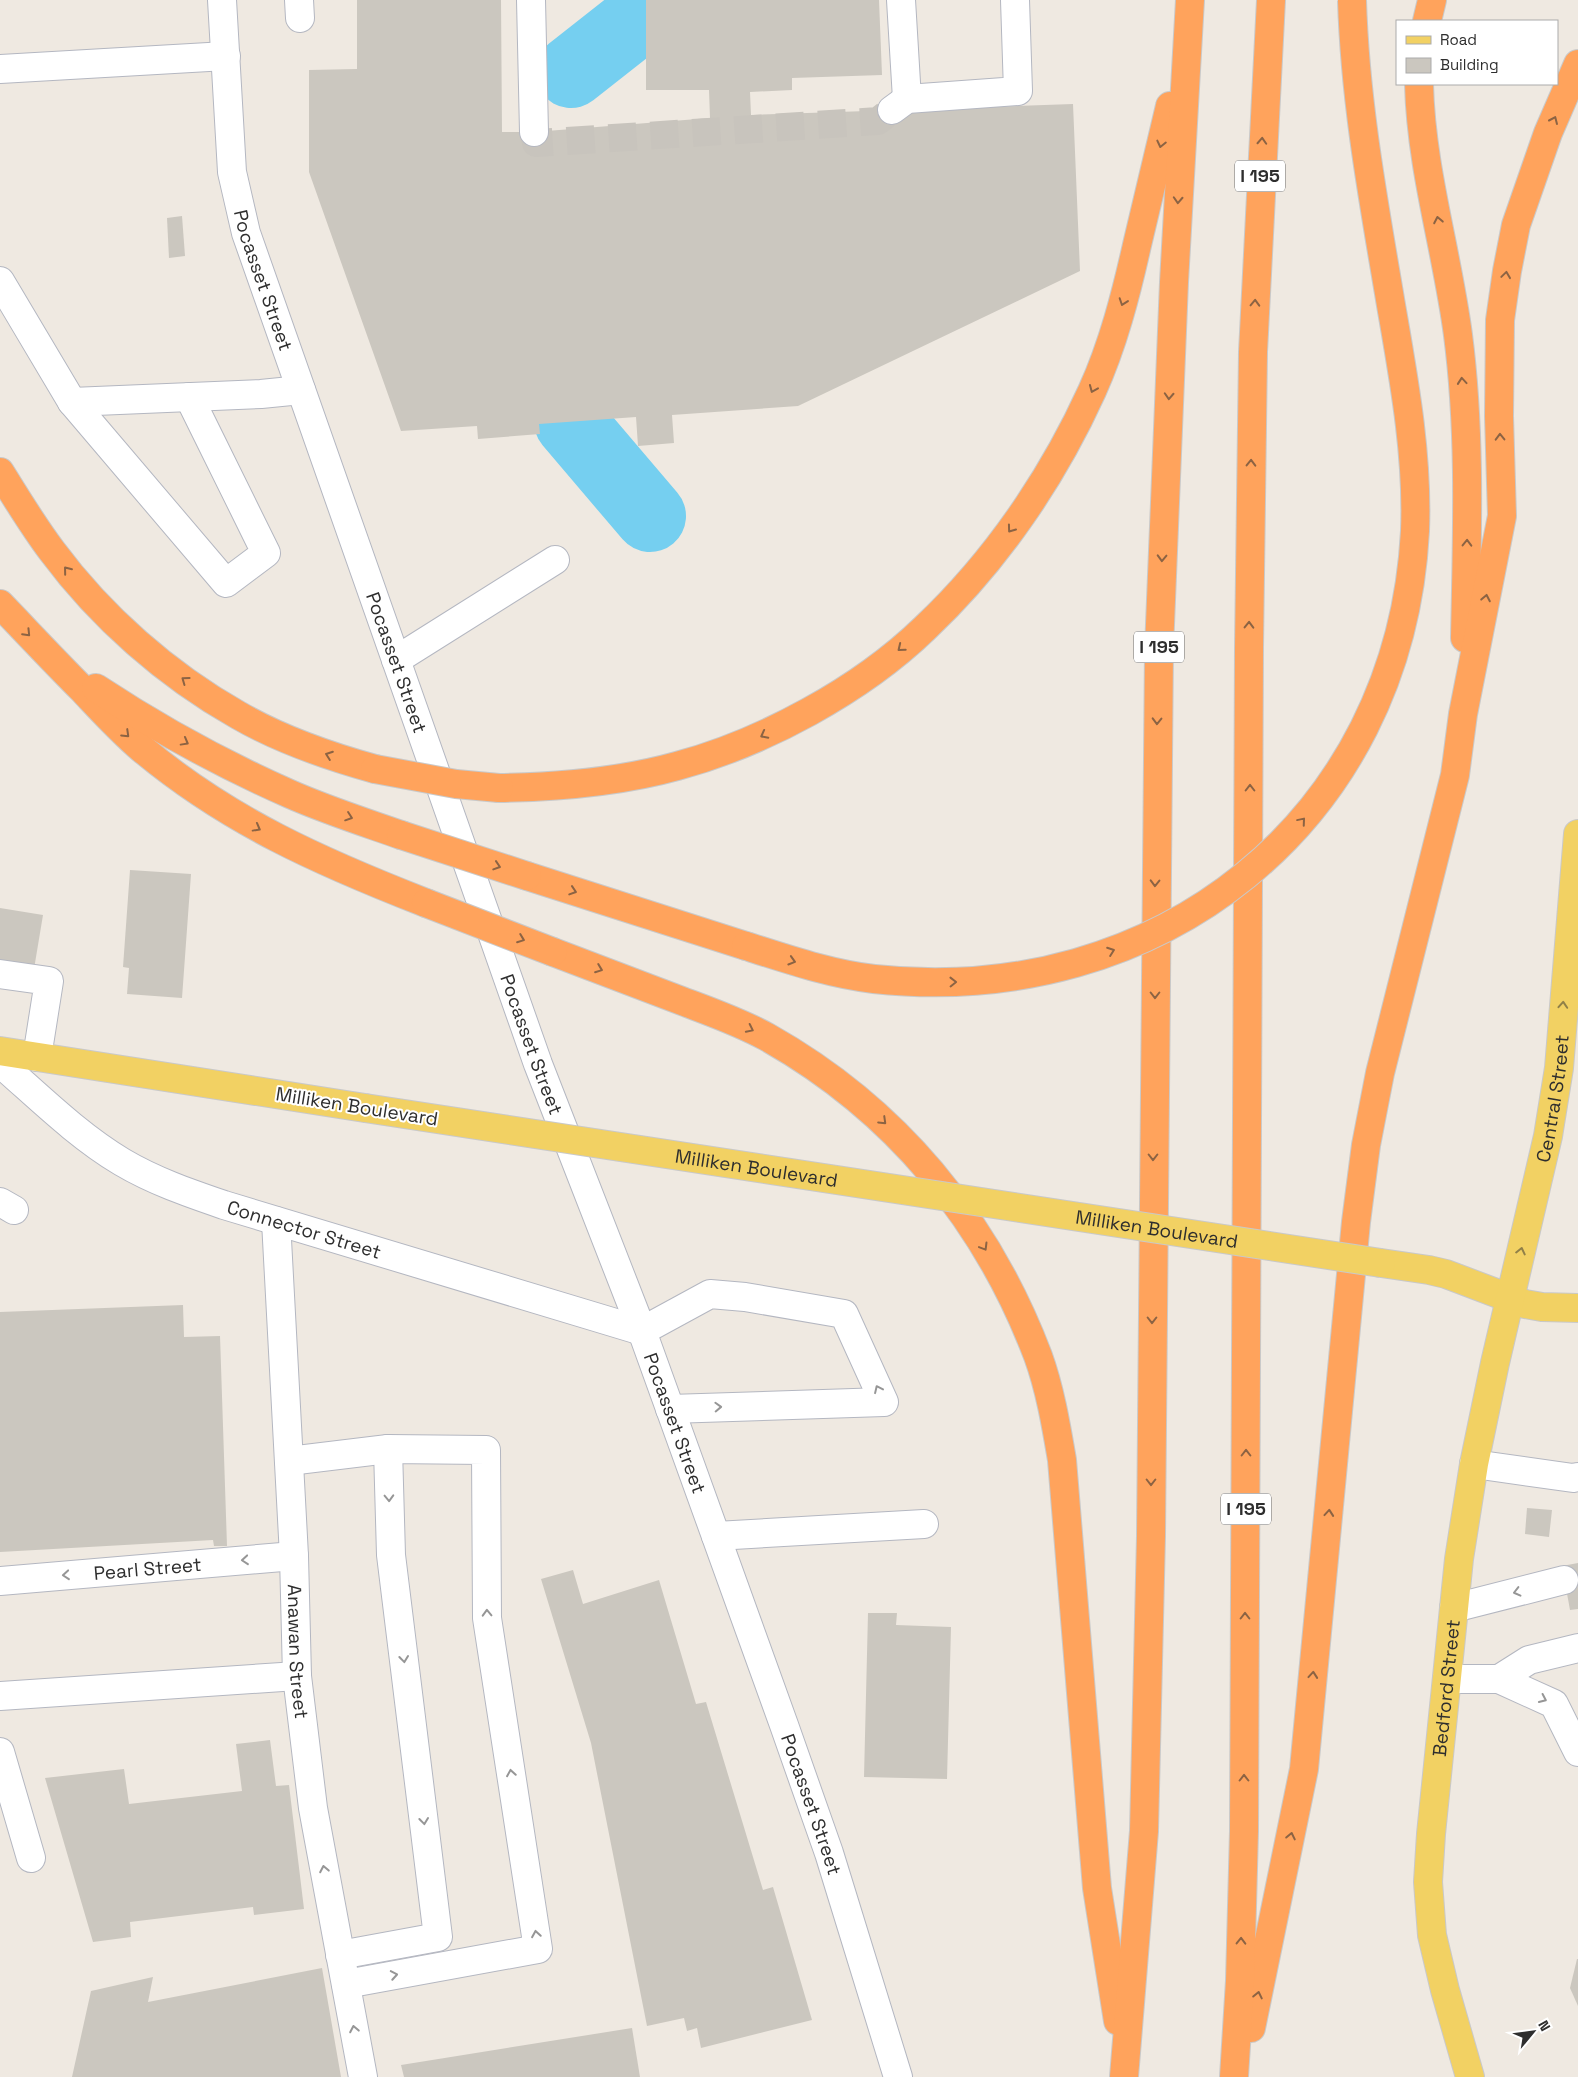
<svg xmlns="http://www.w3.org/2000/svg" width="1578" height="2077" font-family="'Space Grotesk',sans-serif">
  <rect width="100%" height="100%" fill="#efe9e1"/>
  <g fill="none" stroke-linecap="round" stroke-linejoin="round">
    <g stroke="#75cff0" stroke-width="72">
      <path d="M571 72 646 13"/>
      <path d="M570 422 650 516"/>
    </g>
  </g>
  <g fill="#cbc7bf">
    <path d="M357 0H501L502 132H534L710 118 709 90H646V0H879L882 75 792 78V90L750 92 751 115 1073 104 1080 271 798 406 672 415 674 443 638 446 636 417 539 424 540 434 478 439 477 426 401 431 309 172V70L357 69Z"/>
    <path d="M182 216 185 256 169 258 167 218Z"/>
    <path d="M130 870 191 874 182 998 127 994 129 968 123 967Z"/>
    <path d="M0 908 43 915 34 969 0 963Z"/>
    <path d="M183 1305 184 1337 220 1336 227 1546H214L213 1540 0 1552V1312Z"/>
    <path d="M1527 1508 1552 1510 1549 1537 1525 1534Z"/>
    <path d="M1578 1563V1609L1570 1610 1562 1566Z"/>
    <path d="M573 1570 583 1604 659 1580 696 1704 706 1702 763 1890 773 1887 812 2020 701 2048 697 2028 687 2031 684 2018 647 2026 591 1743 541 1579Z"/>
    <path d="M868 1613H897L896 1625 951 1627 947 1779 864 1777Z"/>
    <path d="M270 1740 276 1786 289 1785 304 1909 254 1915 253 1907 130 1922 131 1937 93 1942 45 1778 124 1769 129 1804 242 1791 236 1744Z"/>
    <path d="M1577 1959H1578V2006L1570 1988Z"/>
    <path d="M322 1968 341 2077H72L91 1991 153 1977 148 2002Z"/>
    <path d="M632 2028 640 2077H404L401 2065Z"/>
  </g>
  <g fill="none" stroke-linecap="round" stroke-linejoin="round">
    <path stroke="#c8c4bd" stroke-width="28" stroke-dasharray="28 14" stroke-linecap="butt" d="M534 132 536 143 878 121 892 110"/>
    <g stroke="#b4b7c1" stroke-width="30">
      <g id="minor">
        <path id="s1" d="M222 0 232 172 246 233 538 1064 642 1331 784 1725 829 1853 898 2077"/>
        <path d="M299 0 300 18"/>
        <path d="M531 0 534 132"/>
        <path d="M901 0 907 99"/>
        <path d="M0 69 226 56"/>
        <path d="M892 110 907 99 1018 91 1015 0"/>
        <path d="M0 281 72 402 261 394 301 390"/>
        <path d="M72 402 226 583 266 553 189 397"/>
        <path d="M396 660 555 560"/>
        <path d="M0 974 49 981 37 1057"/>
        <path id="s2" d="M0 1063C39 1097 77 1135 122 1162 154 1181 189 1193 224 1205L642 1331"/>
        <path d="M0 1202 14 1210"/>
        <path id="s3" d="M276 1221 294 1556 297 1676 313 1808 363 2077"/>
        <path d="M642 1331 710 1294 745 1297 844 1314 884 1402 670 1409"/>
        <path d="M289 1461 388 1449 486 1450 487 1618 538 1949 346 1984"/>
        <path d="M1474 1464 1573 1478 1578 1477"/>
        <path d="M716 1536 924 1524"/>
        <path id="s4" d="M0 1581 294 1556"/>
        <path d="M1454 1608 1564 1580"/>
        <path d="M1447 1679H1499L1554 1704 1578 1752"/>
        <path d="M1499 1679 1529 1660 1578 1648"/>
        <path d="M0 1696 297 1676"/>
        <path d="M0 1752 31 1858"/>
        <path d="M340 1955 438 1937 391 1555 388 1449"/>
      </g>
    </g>
    <g stroke="#c9c9c9" stroke-width="30">
      <g id="major">
        <path d="M0 1051 365 1108"/>
        <path d="M1381 1263 1429 1270 1446 1274 1525 1304 1542 1307 1578 1308"/>
        <path id="s5" d="M1470 2077 1445 1990 1432 1935 1428 1882 1431 1834 1459 1559 1474 1464 1495 1363 1548 1136 1559 1068 1578 834"/>
      </g>
    </g>
    <g stroke="#c9c9c9" stroke-width="30">
      <g id="highway">
        <path d="M1427 21 1432 0"/>
        <path d="M1419 84C1421 169 1447 251 1458 335 1471 435 1467 537 1465 638"/>
        <path d="M0 472C17 499 33 526 52 551 101 617 167 675 238 715 281 740 328 756 375 769"/>
        <path d="M0 604C27 632 54 661 82 689 101 709 120 730 141 748 228 821 321 862 426 903"/>
        <path d="M96 688C158 729 222 764 290 794 326 810 364 822 401 835"/>
        <path d="M499 788C558 787 620 782 677 766 763 743 861 690 925 628 995 562 1052 479 1092 391 1113 345 1126 294 1137 245 1148 198 1159 152 1170 106"/>
        <path d="M527 876 746 946"/>
        <path d="M553 952C596 968 639 985 682 1001 711 1012 740 1022 767 1037 895 1109 986 1219 1038 1356 1050 1389 1056 1425 1062 1460L1097 1888 1118 2021"/>
        <path d="M1251 2028 1304 1769 1356 1222 1366 1145 1380 1073 1455 775 1463 714 1502 516 1499 416 1500 320 1507 271 1516 225 1548 133 1578 64"/>
        <path d="M1124 2077 1144 1831 1151 1536 1159 649 1174 282 1190 0"/>
        <path d="M1234 2077 1240 1981 1244 1831 1249 648 1253 352 1271 0"/>
      </g>
    </g>
    <use href="#minor" stroke="#fff" stroke-width="28"/>
    <use href="#major" stroke="#f2d163" stroke-width="28"/>
    <use href="#highway" stroke="#ffa35c" stroke-width="28"/>
    <g stroke="#c9c9c9" stroke-width="30" stroke-linecap="butt">
      <g id="major-bridge">
        <path id="s6" d="M365 1108 1381 1263"/>
      </g>
    </g>
    <g stroke="#c9c9c9" stroke-width="30" stroke-linecap="butt">
      <g id="highway-bridge">
        <path d="M375 769 456 784 499 788"/>
        <path d="M401 835 527 876"/>
        <path d="M426 903 553 952"/>
        <path d="M746 946C787 959 830 974 874 979 1158 1010 1400 821 1415 531 1418 455 1404 380 1391 305 1374 204 1355 103 1352 0"/>
      </g>
    </g>
    <use href="#major-bridge" stroke="#f2d163" stroke-width="28"/>
    <use href="#highway-bridge" stroke="#ffa35c" stroke-width="28"/>
  </g>
  <defs><path id="oneway-chevron" d="M-2-3.5L2.5 0L-2 3.5" fill="none" stroke-width="1.6" stroke-linecap="round" stroke-linejoin="round" transform="scale(1.25)"/></defs>
  <g stroke="#8c6343">
    <use href="#oneway-chevron" transform="translate(1554 120) rotate(-66)"/>
    <use href="#oneway-chevron" transform="translate(1262 141) rotate(-87)"/>
    <use href="#oneway-chevron" transform="translate(1161 144) rotate(103)"/>
    <use href="#oneway-chevron" transform="translate(1178 200) rotate(93)"/>
    <use href="#oneway-chevron" transform="translate(1438 220) rotate(-101)"/>
    <use href="#oneway-chevron" transform="translate(1506 275) rotate(-82)"/>
    <use href="#oneway-chevron" transform="translate(1123 302) rotate(109)"/>
    <use href="#oneway-chevron" transform="translate(1255 303) rotate(-88)"/>
    <use href="#oneway-chevron" transform="translate(1462 381) rotate(-95)"/>
    <use href="#oneway-chevron" transform="translate(1093 389) rotate(113)"/>
    <use href="#oneway-chevron" transform="translate(1169 396) rotate(93)"/>
    <use href="#oneway-chevron" transform="translate(1500 437) rotate(-91)"/>
    <use href="#oneway-chevron" transform="translate(1251 463) rotate(-89)"/>
    <use href="#oneway-chevron" transform="translate(1011 529) rotate(126)"/>
    <use href="#oneway-chevron" transform="translate(1467 543) rotate(-89)"/>
    <use href="#oneway-chevron" transform="translate(1162 558) rotate(92)"/>
    <use href="#oneway-chevron" transform="translate(67 570) rotate(-129)"/>
    <use href="#oneway-chevron" transform="translate(1486 598) rotate(-79)"/>
    <use href="#oneway-chevron" transform="translate(1249 625) rotate(-89)"/>
    <use href="#oneway-chevron" transform="translate(27 633) rotate(46)"/>
    <use href="#oneway-chevron" transform="translate(901 648) rotate(141)"/>
    <use href="#oneway-chevron" transform="translate(185 680) rotate(-144)"/>
    <use href="#oneway-chevron" transform="translate(1157 721) rotate(91)"/>
    <use href="#oneway-chevron" transform="translate(126 734) rotate(44)"/>
    <use href="#oneway-chevron" transform="translate(764 735) rotate(152)"/>
    <use href="#oneway-chevron" transform="translate(185 742) rotate(29)"/>
    <use href="#oneway-chevron" transform="translate(329 755) rotate(-160)"/>
    <use href="#oneway-chevron" transform="translate(1250 788) rotate(-90)"/>
    <use href="#oneway-chevron" transform="translate(349 817) rotate(19)"/>
    <use href="#oneway-chevron" transform="translate(1302 821) rotate(-50)"/>
    <use href="#oneway-chevron" transform="translate(257 828) rotate(29)"/>
    <use href="#oneway-chevron" transform="translate(497 866) rotate(18)"/>
    <use href="#oneway-chevron" transform="translate(1155 883) rotate(91)"/>
    <use href="#oneway-chevron" transform="translate(573 891) rotate(18)"/>
    <use href="#oneway-chevron" transform="translate(521 939) rotate(21)"/>
    <use href="#oneway-chevron" transform="translate(1111 951) rotate(-20)"/>
    <use href="#oneway-chevron" transform="translate(792 961) rotate(17)"/>
    <use href="#oneway-chevron" transform="translate(599 969) rotate(21)"/>
    <use href="#oneway-chevron" transform="translate(953 982) rotate(-1)"/>
    <use href="#oneway-chevron" transform="translate(1155 995) rotate(90)"/>
    <use href="#oneway-chevron" transform="translate(750 1029) rotate(26)"/>
    <use href="#oneway-chevron" transform="translate(883 1121) rotate(44)"/>
    <use href="#oneway-chevron" transform="translate(1153 1157) rotate(90)"/>
    <use href="#oneway-chevron" transform="translate(984 1247) rotate(59)"/>
    <use href="#oneway-chevron" transform="translate(1152 1320) rotate(90)"/>
    <use href="#oneway-chevron" transform="translate(1246 1453) rotate(-90)"/>
    <use href="#oneway-chevron" transform="translate(1151 1482) rotate(90)"/>
    <use href="#oneway-chevron" transform="translate(1329 1513) rotate(-85)"/>
    <use href="#oneway-chevron" transform="translate(1245 1616) rotate(-90)"/>
    <use href="#oneway-chevron" transform="translate(1313 1675) rotate(-85)"/>
    <use href="#oneway-chevron" transform="translate(1244 1778) rotate(-90)"/>
    <use href="#oneway-chevron" transform="translate(1291 1836) rotate(-78)"/>
    <use href="#oneway-chevron" transform="translate(1241 1941) rotate(-89)"/>
    <use href="#oneway-chevron" transform="translate(1258 1995) rotate(-78)"/>
  </g>
  <g stroke="#908048">
    <use href="#oneway-chevron" transform="translate(1563 1005) rotate(-86)"/>
    <use href="#oneway-chevron" transform="translate(1521 1251) rotate(-77)"/>
  </g>
  <g stroke="#969696">
    <use href="#oneway-chevron" transform="translate(878 1389) rotate(-115)"/>
    <use href="#oneway-chevron" transform="translate(718 1407) rotate(-2)"/>
    <use href="#oneway-chevron" transform="translate(389 1498) rotate(88)"/>
    <use href="#oneway-chevron" transform="translate(245 1560) rotate(175)"/>
    <use href="#oneway-chevron" transform="translate(66 1575) rotate(175)"/>
    <use href="#oneway-chevron" transform="translate(1517 1592) rotate(166)"/>
    <use href="#oneway-chevron" transform="translate(487 1613) rotate(-92)"/>
    <use href="#oneway-chevron" transform="translate(404 1659) rotate(83)"/>
    <use href="#oneway-chevron" transform="translate(1543 1699) rotate(25)"/>
    <use href="#oneway-chevron" transform="translate(511 1773) rotate(-99)"/>
    <use href="#oneway-chevron" transform="translate(424 1821) rotate(83)"/>
    <use href="#oneway-chevron" transform="translate(324 1869) rotate(-101)"/>
    <use href="#oneway-chevron" transform="translate(536 1934) rotate(-99)"/>
    <use href="#oneway-chevron" transform="translate(394 1975) rotate(-10)"/>
    <use href="#oneway-chevron" transform="translate(354 2029) rotate(-101)"/>
  </g>
  <g text-anchor="middle" stroke-width="4" stroke-linejoin="round" paint-order="stroke">
    <g fill="#fff" stroke="#6d6d6d" stroke-width="1">
      <rect x="1235" y="160.5" width="50" height="31" rx="4"/>
      <rect x="1134" y="631.5" width="50" height="31" rx="4"/>
      <rect x="1221" y="1493.5" width="50" height="31" rx="4"/>
    </g>
    <g font-size="18" font-weight="bold" fill="#2e2e2e">
      <text x="1260" y="182">I 195</text>
      <text x="1159" y="653">I 195</text>
      <text x="1246" y="1515">I 195</text>
    </g>
    <g font-size="19" fill="#2e2e2e" stroke="#fff">
      <text dy="7" stroke="none"><textPath href="#s1" startOffset="285">Pocasset Street</textPath></text>
      <text dy="7" stroke="none"><textPath href="#s1" startOffset="690">Pocasset Street</textPath></text>
      <text dy="7" stroke="none"><textPath href="#s1" startOffset="1095">Pocasset Street</textPath></text>
      <text dy="7" stroke="none"><textPath href="#s5" startOffset="995">Central Street</textPath></text>
      <text transform="translate(357 1106) rotate(9)" y="7">Milliken Boulevard</text>
      <text dy="7" stroke="none"><textPath href="#s6" startOffset="396">Milliken Boulevard</textPath></text>
      <text dy="7" stroke="none"><textPath href="#s2" startOffset="352">Connector Street</textPath></text>
      <text dy="7" stroke="none"><textPath href="#s6" startOffset="801">Milliken Boulevard</textPath></text>
      <text dy="7" stroke="none"><textPath href="#s1" startOffset="1500">Pocasset Street</textPath></text>
      <text dy="7" stroke="none"><textPath href="#s4" startOffset="148">Pearl Street</textPath></text>
      <text dy="7" stroke="none"><textPath href="#s3" startOffset="431">Anawan Street</textPath></text>
      <text dy="7" stroke="none"><textPath href="#s5" startOffset="395">Bedford Street</textPath></text>
      <text dy="7" stroke="none"><textPath href="#s1" startOffset="1905">Pocasset Street</textPath></text>
    </g>
  </g>
  <rect x="1396" y="20" width="162" height="65" fill="#ffffff" stroke="#ababab"/>
  <rect x="1406" y="36" width="25" height="8" fill="#f2d163" stroke="#ababab"/>
  <text x="1440" y="45" font-size="15" fill="#2e2e2e">Road</text>
  <rect x="1406" y="58" width="25" height="15" fill="#cbc7bf" stroke="#ababab"/>
  <text x="1440" y="70" font-size="15" fill="#2e2e2e">Building</text>
  <g transform="translate(1533 2032) rotate(61)" stroke="#ffffff" stroke-width="4" paint-order="stroke">
  <path d="M0-4L9 19L0 12L-9 19Z" fill="#2e2e2e"/>
  <text y="-8" font-size="14" font-weight="bold" text-anchor="middle" fill="#2e2e2e">N</text>
  </g>
</svg>
